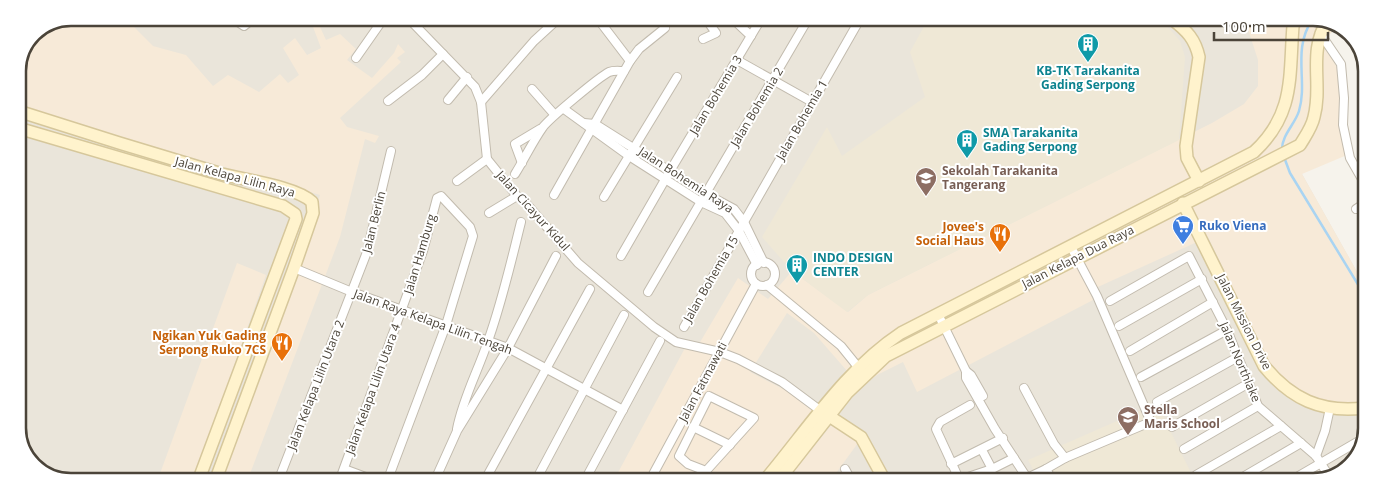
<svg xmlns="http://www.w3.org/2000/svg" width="1384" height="499" font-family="'Open Sans',sans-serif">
  <rect width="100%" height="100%" fill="#f6f3ec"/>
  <path fill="#eae5da" d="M71 18 1330 20 1339 26 1323 40 1337 68 1302 174 1365 286 1364 445 1345 471 1313 481 54 479 29 461 18 432V68L33 33Z"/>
  <g fill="#f7ead8">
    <path d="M71 18H125L153 46 186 55 213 86 228 75 259 92 280 74 288 83 299 75 283 48 295 38 307 55 321 48 310 19 312 18H316L326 40 340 34 356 49 347 60 372 78 394 53 398 44 405 52 397 58 401 62 340 118 347 127 379 136 375 143 365 139 340 237 248 479H222L294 278 320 195 18 107V68L33 33Z"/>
    <path d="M1254 20H1330L1339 26 1323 40 1337 68 1347 155 1302 174 1365 286 1364 401 1347 405 1322 401 1301 392 1286 382 1270 366 1208 237 1089 291 1093 300 917 392 903 362 877 375 861 387 814 333 787 313 750 372 787 391 816 412 758 480H614L685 348 696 349 738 278 768 299 792 271 848 312 868 295 1212 123 1244 104 1258 86V60L1248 29Z"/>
    <path d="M237 263 266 275 194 479H158Z"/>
    <path d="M832 424 858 443 831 480H787Z"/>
  </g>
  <g fill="#efe8d6">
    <path d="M928 19 1156 20 1167 26 1180 41 1185 57 1179 140 868 295 847 312 792 271 762 237 827 127 842 156 925 97 910 52Z"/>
    <path d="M1149 407 1161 412 1195 481H1039L1028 460Z"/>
  </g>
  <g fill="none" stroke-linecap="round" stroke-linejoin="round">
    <g stroke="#a9d4f2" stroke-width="2.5">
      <path d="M1282 149C1282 135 1295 124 1299 111 1308 81 1292 50 1312 20"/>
      <path d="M1284 157 1290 173 1365 296"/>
    </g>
    <g stroke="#c2bbae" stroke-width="10">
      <g id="street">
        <path d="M232 18 244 26 254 18"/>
        <path d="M408 18 475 87 481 102 487 159 517 196 525 202 578 263 654 327 676 342 720 352 738 359 782 382 821 411"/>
        <path d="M598 19 630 61"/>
        <path d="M733 19 751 36"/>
        <path d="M920 21 921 19"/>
        <path d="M734 22 750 19"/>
        <path d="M1320 33 1341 64 1344 98 1343 125 1350 158 1366 186"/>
        <path d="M703 39 716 33 706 19"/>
        <path d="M356 58 384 18"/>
        <path d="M737 60 812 102"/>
        <path d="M532 89 554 114"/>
        <path d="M448 100 467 77"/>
        <path d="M388 101 422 75 443 54"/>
        <path d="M481 102 534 41 558 19"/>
        <path d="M564 109 629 156 701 202 725 213 739 231 757 265"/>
        <path d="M584 123 595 124 706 194 734 209 744 222 764 263"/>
        <path d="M522 163 515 144 540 129"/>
        <path d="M515 174C525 158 533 141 543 127 550 118 599 77 609 72 614 70 619 71 624 71"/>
        <path d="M457 181 487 159"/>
        <path d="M554 195 630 61 639 49 665 28"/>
        <path d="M604 197 677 77"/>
        <path d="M1356 209 1365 203"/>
        <path d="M489 213 517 196"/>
        <path d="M621 256 670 171 761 19"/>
        <circle cx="763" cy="274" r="12"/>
        <path d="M294 268 352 292 508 348 623 410"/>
        <path d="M767 285 841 346 858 367"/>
        <path d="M648 292 808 19"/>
        <path d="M1110 301 1189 256 1227 330 1258 406 1316 456 1329 476"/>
        <path d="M938 314 966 371V378L995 429 1029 481"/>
        <path d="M1119 326 1202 279"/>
        <path d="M684 327 860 19"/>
        <path d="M1130 351 1213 302"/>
        <path d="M966 371 971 375 983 396"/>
        <path d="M1141 377 1227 330"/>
        <path d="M1024 388 1054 444 1065 458"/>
        <path d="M709 396 754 418 706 471 688 464 679 456Z"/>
        <path d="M1157 402 1238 357"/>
        <path d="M693 427 730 445"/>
        <path d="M1172 427 1249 383"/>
        <path d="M457 429C463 398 478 371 488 341 502 302 511 262 521 222"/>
        <path d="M1184 449 1258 406"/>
        <path d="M982 450 992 469"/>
        <path d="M1316 456 1325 431 1330 408"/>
        <path d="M951 464 1003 438"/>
        <path d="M344 469 371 479"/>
        <path d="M845 469 851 480"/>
        <path d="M1196 475 1281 426"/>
        <path d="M1027 478 1046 469"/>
        <path d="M279 479 367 252 391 151"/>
        <path d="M340 479 423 251 437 198 441 196 470 227 473 236 446 325 388 479"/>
        <path d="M435 480 457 431 508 348 556 256"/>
        <path d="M485 480 590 289"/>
        <path d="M536 480 624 315"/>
        <path d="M585 480 660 341"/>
        <path d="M650 480 756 284"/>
        <path d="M959 480 992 469 1014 458"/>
        <path d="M960 481 936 429 940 422 970 405"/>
        <path d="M1053 481 1046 469 1065 458 1148 423 1150 420 1097 296 1071 247"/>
        <path d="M1236 481 1301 443"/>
        <path d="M1290 481 1364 438"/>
      </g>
    </g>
    <g stroke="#d6c79b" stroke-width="14">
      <g id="secondary">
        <path d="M1173 20C1187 31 1195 39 1199 57L1186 146 1187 158 1199 181"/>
        <path d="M18 111C86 133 154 154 222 174 245 180 297 187 312 202L313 213 294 268 216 479"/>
        <path d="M18 128 283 206 295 214 296 219 199 479"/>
        <path d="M1183 203 1264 366C1291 399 1321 413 1364 408"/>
        <path d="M823 412 861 437 885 481"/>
        <path d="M765 480C808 429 845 370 901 333L1254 152C1295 114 1289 77 1293 26L1296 20"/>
        <path d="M779 480 847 393 886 356 1300 145C1306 135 1312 127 1314 117 1323 84 1307 51 1328 20"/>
      </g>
    </g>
    <use href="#street" stroke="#fff" stroke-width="8"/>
    <use href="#secondary" stroke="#fff3cd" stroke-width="11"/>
  </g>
  <defs>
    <g id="building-pin" transform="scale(1.125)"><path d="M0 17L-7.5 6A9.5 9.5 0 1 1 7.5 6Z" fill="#0f9aa8" stroke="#fff"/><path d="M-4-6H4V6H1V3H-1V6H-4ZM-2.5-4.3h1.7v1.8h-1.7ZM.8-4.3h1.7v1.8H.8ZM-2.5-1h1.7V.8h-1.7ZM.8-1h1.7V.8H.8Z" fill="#fff"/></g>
    <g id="school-pin" transform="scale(1.125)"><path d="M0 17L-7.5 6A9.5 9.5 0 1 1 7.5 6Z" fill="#8d6e63" stroke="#fff"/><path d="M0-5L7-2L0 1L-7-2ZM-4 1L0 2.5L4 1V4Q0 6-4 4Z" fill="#fff"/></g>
    <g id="supermarket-pin" transform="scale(1.125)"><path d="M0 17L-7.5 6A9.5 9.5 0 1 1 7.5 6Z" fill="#3f7fe0" stroke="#fff"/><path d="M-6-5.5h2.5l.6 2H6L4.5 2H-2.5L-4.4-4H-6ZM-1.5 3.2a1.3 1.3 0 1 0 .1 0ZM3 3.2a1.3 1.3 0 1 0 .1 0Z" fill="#fff"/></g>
    <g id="restaurant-pin" transform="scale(1.125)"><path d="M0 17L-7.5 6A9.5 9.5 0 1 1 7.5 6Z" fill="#e8710a" stroke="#fff"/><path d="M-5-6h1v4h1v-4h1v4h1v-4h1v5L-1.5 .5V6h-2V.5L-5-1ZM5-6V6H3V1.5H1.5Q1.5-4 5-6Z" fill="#fff"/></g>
  </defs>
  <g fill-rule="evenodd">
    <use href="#building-pin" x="1088" y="44"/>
    <use href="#building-pin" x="967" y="140"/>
    <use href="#school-pin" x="926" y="178"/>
    <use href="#supermarket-pin" x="1183" y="226"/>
    <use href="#restaurant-pin" x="1000" y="234"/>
    <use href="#building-pin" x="797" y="265"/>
    <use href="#restaurant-pin" x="282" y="343"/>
    <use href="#school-pin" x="1128" y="417"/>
  </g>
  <g text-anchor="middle" stroke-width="4" stroke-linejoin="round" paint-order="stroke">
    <g font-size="12" font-weight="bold" fill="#0d838f" stroke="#fff" text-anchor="start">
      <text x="1088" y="75" text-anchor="middle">KB-TK Tarakanita<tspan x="1088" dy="14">Gading Serpong</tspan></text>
      <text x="983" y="137">SMA Tarakanita<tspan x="983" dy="14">Gading Serpong</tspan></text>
      <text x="813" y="262">INDO DESIGN<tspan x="813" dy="14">CENTER</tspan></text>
    </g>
    <g font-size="12" fill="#4b4439" stroke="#fff">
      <text transform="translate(716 95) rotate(-59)" y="4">Jalan Bohemia 3</text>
      <text transform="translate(757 107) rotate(-59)" y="4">Jalan Bohemia 2</text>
      <text transform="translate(802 120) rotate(-60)" y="4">Jalan Bohemia 1</text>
      <text transform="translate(235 177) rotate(15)" y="4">Jalan Kelapa Lilin Raya</text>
      <text transform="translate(686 180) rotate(33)" y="4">Jalan Bohemia Raya</text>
      <text transform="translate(533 211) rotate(48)" y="4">Jalan Cicayur Kidul</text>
      <text transform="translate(374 222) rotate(-76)" y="4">Jalan Berlin</text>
      <text transform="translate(420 254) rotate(-73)" y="4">Jalan Hamburg</text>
      <text transform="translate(1078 257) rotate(-27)" y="4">Jalan Kelapa Dua Raya</text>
      <text transform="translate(711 279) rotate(-60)" y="4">Jalan Bohemia 15</text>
      <text transform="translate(433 322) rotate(20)" y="4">Jalan Raya Kelapa Lilin Tengah</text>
      <text transform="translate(1244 322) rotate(63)" y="4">Jalan Mission Drive</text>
      <text transform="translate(1240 362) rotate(67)" y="4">Jalan Northlake</text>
      <text transform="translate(703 382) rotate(-62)" y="4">Jalan Fatmawati</text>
      <text transform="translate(316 385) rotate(-69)" y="4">Jalan Kelapa Lilin Utara 2</text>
      <text transform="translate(373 389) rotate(-70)" y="4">Jalan Kelapa Lilin Utara 4</text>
    </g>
    <g font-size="12" font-weight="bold" fill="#785e54" stroke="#fff" text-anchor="start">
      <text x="942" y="175">Sekolah Tarakanita<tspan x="942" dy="14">Tangerang</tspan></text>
      <text x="1144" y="414">Stella<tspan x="1144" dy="14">Maris School</tspan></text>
    </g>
    <g font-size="12" font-weight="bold" fill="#366cbe" stroke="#fff" text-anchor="start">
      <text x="1199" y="230">Ruko Viena</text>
    </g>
    <g font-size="12" font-weight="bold" fill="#c56008" stroke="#fff" text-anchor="end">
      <text x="984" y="231">Jovee's<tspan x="984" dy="14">Social Haus</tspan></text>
      <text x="266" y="340">Ngikan Yuk Gading<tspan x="266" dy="14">Serpong Ruko 7CS</tspan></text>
    </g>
  </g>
  <path d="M0 0H1384V499H0ZM71 26H1313A45 45 0 0 1 1358 71V428A45 45 0 0 1 1313 473H71A45 45 0 0 1 26 428V71A45 45 0 0 1 71 26Z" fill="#fff" fill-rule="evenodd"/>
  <path fill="none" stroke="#4b4439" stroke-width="2.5" d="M71 26H1313A45 45 0 0 1 1358 71V428A45 45 0 0 1 1313 473H71A45 45 0 0 1 26 428V71A45 45 0 0 1 71 26Z"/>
  <path d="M1214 32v8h114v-8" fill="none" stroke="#4b4439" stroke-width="2.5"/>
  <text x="1222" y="32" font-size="15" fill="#4b4439" stroke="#ffffff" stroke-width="4" paint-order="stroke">100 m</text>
</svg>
